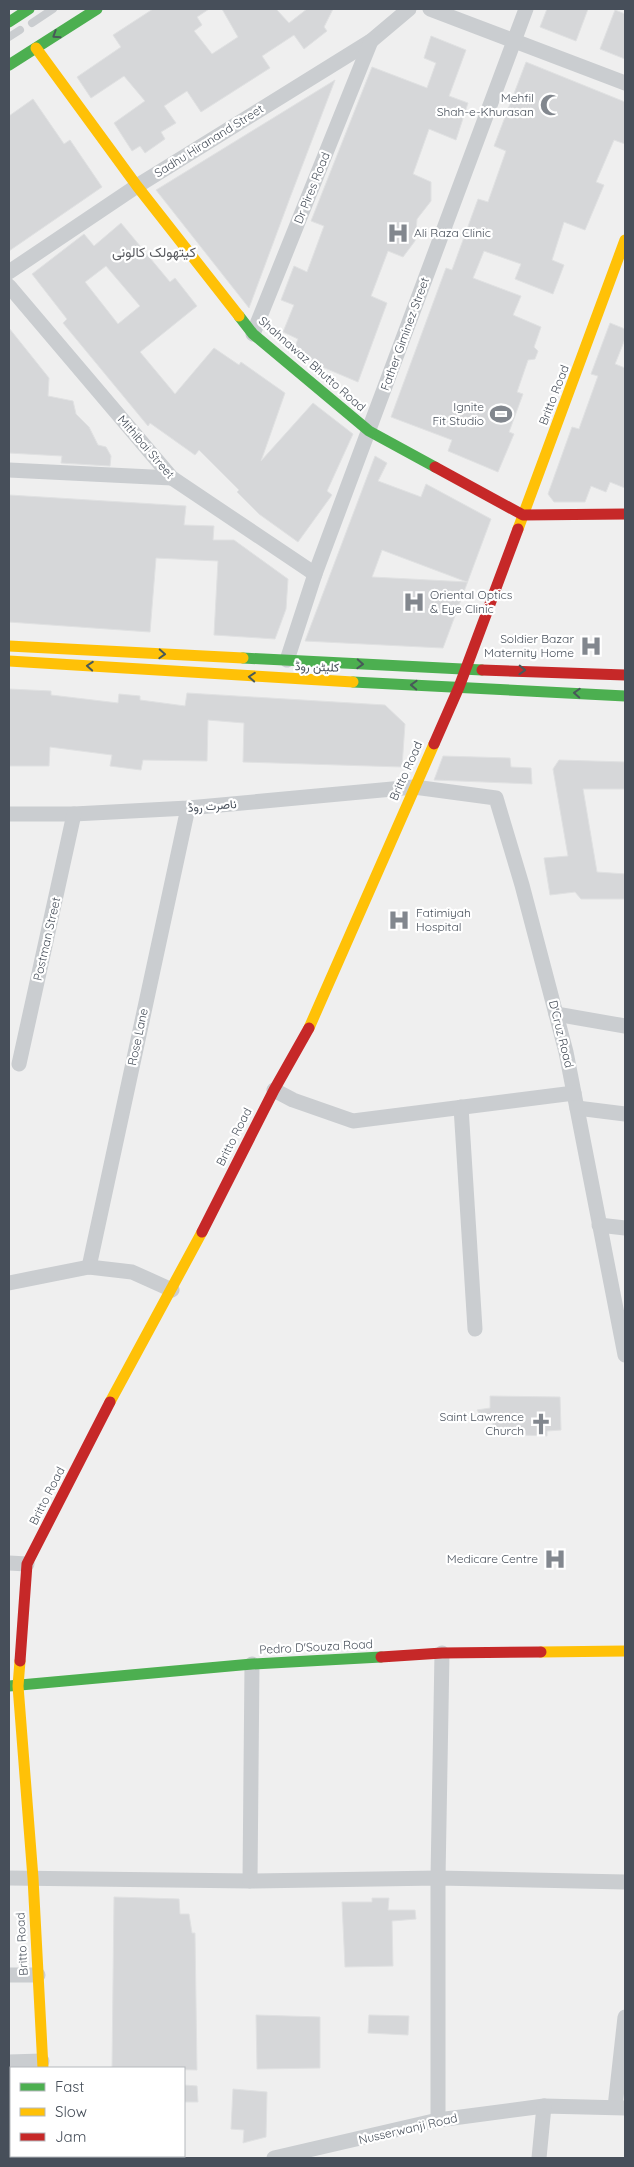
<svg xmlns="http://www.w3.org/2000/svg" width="634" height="2167" font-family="Quicksand,Vazirmatn,sans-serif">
  <rect width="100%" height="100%" fill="#efefef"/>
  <g fill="#d6d7d9" stroke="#e0e1e2" fill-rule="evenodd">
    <path d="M153 9H209L197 17 202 25 194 31 212 54 238 37 222 9H276L289 23 307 9H333L324 27 327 31 304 49 294 35 262 56 270 68 201 112 187 91 164 106 176 123 161 132 165 139 145 153 140 146 132 151 114 123 145 101 124 76 91 98 77 77 121 47 113 35Z"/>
    <path d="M547 9H588L576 41 540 27Z"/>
    <path d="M615 10 625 14V59L600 49Z"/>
    <path d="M431 36 466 50 449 96 468 103 456 140 429 129 413 174 431 182V201L417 219 415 241 403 257 388 251 371 296 387 303 358 382 301 358 293 351 298 339 283 332 294 305 281 300 294 266 307 272 324 226 311 221 372 67 427 88 436 63 424 58Z"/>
    <path d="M526 62 625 102V144L614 140 596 182 604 185 585 230 564 222 552 260 564 265 553 294 515 279 521 264 484 251 473 278 521 296 513 315 541 327 534 347 538 351 535 359 528 360 517 392 523 394 509 432 514 434 498 472 448 451 452 440 391 417 446 268 452 270 478 199 488 202 506 151 494 146Z"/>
    <path d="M335 80 291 195 249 308 156 190Z"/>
    <path d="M33 99 64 144 70 140 102 187 9 251V116Z"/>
    <path d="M121 223 170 282 175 278 197 306 140 352 175 394 214 348 239 365 241 362 285 393 261 461 313 403 353 434 327 491 332 495 298 542 259 514 237 492 239 490 199 450 195 455 150 423 148 426 63 323 67 319 32 274 84 234 94 246ZM106 266 140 306 118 324 85 282Z"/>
    <path d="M610 323 625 329V339L615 364 625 368V488L610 482 606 492 591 486 585 502H554L548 494 572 427 579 429 598 376 591 374Z"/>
    <path d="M9 328 49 378 48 396 73 401 76 414 89 427 98 445 106 447 111 456 110 466 61 463 62 456 9 453Z"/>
    <path d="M375 456 387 463 378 481 421 497 426 484 491 519 443 648 305 641ZM382 550 467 582 372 577Z"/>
    <path d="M9 495 186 506 184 525 214 526 213 540H234L288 579 286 609 275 639 214 635 218 561 156 558 150 632 9 622Z"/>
    <path d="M9 689 51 691V695L118 703 119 694 140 696V700L185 706 187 693 385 705 405 724 402 767 243 762 244 723 208 720 207 761 143 760 141 770 110 766 112 755 50 747 49 766H9Z"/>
    <path d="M443 756 510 758 511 767 531 768 532 784 434 780Z"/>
    <path d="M559 760 625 762V789H583L597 872 625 874V899H581L575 892 550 895 544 858 568 856 553 769Z"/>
    <path d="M490 1396 560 1397 561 1430 547 1431V1436L493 1434V1421H484L477 1410 490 1408Z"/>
    <path d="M114 1897 179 1899 180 1914H189L192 1933H195L197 2070 112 2068Z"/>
    <path d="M372 1898H389L388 1910H415L416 1919 392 1921 393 1966 345 1967 342 1902H372Z"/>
    <path d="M256 2015 320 2017V2068L257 2069Z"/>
    <path d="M369 2015 409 2016 408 2035 368 2033Z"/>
    <path d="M184 2085 197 2086 198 2102H184Z"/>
    <path d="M233 2089 267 2092 266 2137 243 2143 244 2130 231 2129Z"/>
  </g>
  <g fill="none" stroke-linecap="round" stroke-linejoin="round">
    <g stroke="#cacdd0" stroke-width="8">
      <path d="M32 23 53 9"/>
      <path d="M9 37 20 30"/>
    </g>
    <g stroke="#cacdd0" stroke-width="15">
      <path d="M430 9 625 83"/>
      <path d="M9 272 137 186 371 41 409 9"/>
      <path d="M9 286 172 478 315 574"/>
      <path d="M253 334 371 41"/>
      <path d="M9 470 172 478"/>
      <path d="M287 660 315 574 526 9"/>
      <path d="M9 814H74L188 808 414 787 496 798 522 885 566 1052 625 1355"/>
      <path d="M556 1014 625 1026"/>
      <path d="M19 1064 74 814"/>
      <path d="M274 1090 293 1100 353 1121 574 1093"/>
      <path d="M461 1107 475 1329"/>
      <path d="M577 1108 625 1114"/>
      <path d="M599 1225 625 1228"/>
      <path d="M89 1267 188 808"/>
      <path d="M9 1283 89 1267 132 1272 172 1290"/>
      <path d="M9 1563 27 1564"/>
      <path d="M9 1878 250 1881 438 1878 625 1882"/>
      <path d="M250 1881 252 1664"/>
      <path d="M9 1975H38"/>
      <path d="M9 2062 42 2061"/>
      <path d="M615 2107 625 2017"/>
      <path d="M438 2120V1878L442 1653"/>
      <path d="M274 2158 438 2120 544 2106 625 2108"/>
      <path d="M539 2158 544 2106"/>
    </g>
    <g stroke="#4caf50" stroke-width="11">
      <path d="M9 22 29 9"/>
      <path d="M9 65 97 9"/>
      <path d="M239 316 253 334 369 431 435 467"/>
      <path d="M243 658 482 670"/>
      <path d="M353 682 625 696"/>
      <path d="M9 1686 252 1664 381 1657"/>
    </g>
    <g stroke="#ffc107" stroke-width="11">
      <path d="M36 48 137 186 239 316"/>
      <path d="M518 529 625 240"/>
      <path d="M9 646 243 658"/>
      <path d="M9 661 353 682"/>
      <path d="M309 1028 434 744"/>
      <path d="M110 1402 202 1232"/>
      <path d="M541 1652 625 1651"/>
      <path d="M20 1661 18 1686 33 1878 43 2068"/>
    </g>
    <g stroke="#c62828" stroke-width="11">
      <path d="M435 467 523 515 625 514"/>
      <path d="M482 670 625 675"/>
      <path d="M434 744 459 687 518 529"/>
      <path d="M202 1232 274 1090 309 1028"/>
      <path d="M381 1657 442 1653 541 1652"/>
      <path d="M20 1661 27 1564 110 1402"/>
      <path d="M51 2156V2158"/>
    </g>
  </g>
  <defs><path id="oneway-chevron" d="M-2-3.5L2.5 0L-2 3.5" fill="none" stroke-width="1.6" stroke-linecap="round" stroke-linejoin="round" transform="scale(1.25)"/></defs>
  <g stroke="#485959">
    <use href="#oneway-chevron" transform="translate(56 35) rotate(147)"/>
    <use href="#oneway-chevron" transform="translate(162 654) rotate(3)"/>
    <use href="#oneway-chevron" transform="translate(360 664) rotate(3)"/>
    <use href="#oneway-chevron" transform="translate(90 666) rotate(-176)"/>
    <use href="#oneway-chevron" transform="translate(522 670) rotate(2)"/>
    <use href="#oneway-chevron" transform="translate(252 677) rotate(-176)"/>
    <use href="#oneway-chevron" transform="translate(414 685) rotate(-178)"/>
    <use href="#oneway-chevron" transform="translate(577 693) rotate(-177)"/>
  </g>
  <defs>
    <g id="mosque-bare" transform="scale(1.725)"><path d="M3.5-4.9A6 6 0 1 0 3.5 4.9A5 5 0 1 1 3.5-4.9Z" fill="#82878e" stroke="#fff" stroke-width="2.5" paint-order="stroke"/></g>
    <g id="hospital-bare" transform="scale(1.725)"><path d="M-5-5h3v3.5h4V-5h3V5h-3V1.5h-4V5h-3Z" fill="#82878e" stroke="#fff" stroke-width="2.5" paint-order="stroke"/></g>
    <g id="stadium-bare" transform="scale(1.725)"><path d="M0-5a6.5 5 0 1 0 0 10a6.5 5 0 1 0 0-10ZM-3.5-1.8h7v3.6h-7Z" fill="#82878e" stroke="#fff" stroke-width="2.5" paint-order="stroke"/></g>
    <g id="church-bare" transform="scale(1.725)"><path d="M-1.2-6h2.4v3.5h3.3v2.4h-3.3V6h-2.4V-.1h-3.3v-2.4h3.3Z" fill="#82878e" stroke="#fff" stroke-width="2.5" paint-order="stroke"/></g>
  </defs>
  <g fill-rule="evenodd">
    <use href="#mosque-bare" x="551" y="105"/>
    <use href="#hospital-bare" x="398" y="233"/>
    <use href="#stadium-bare" x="501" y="414"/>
    <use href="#hospital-bare" x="414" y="602"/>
    <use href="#hospital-bare" x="591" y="646"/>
    <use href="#hospital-bare" x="399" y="920"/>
    <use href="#church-bare" x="541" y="1424"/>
    <use href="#hospital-bare" x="555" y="1559"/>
  </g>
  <g text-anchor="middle" stroke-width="4.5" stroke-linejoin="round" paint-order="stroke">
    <g font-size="12" fill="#474f5a" stroke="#fff" text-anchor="end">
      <text x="534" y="102">Mehfil<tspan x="534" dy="14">Shah-e-Khurasan</tspan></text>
      <text x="414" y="237" text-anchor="start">Ali Raza Clinic</text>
      <text x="484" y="411">Ignite<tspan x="484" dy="14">Fit Studio</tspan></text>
      <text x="430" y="599" text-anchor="start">Oriental Optics<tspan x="430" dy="14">&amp; Eye Clinic</tspan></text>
      <text x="574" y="643">Soldier Bazar<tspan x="574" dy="14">Maternity Home</tspan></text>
      <text x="416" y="917" text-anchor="start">Fatimiyah<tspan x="416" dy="14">Hospital</tspan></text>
      <text x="524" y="1421">Saint Lawrence<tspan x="524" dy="14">Church</tspan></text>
      <text x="538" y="1563">Medicare Centre</text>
    </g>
    <g font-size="12" fill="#474f5a" stroke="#fff">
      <text transform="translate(209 141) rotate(-32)" y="4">Sadhu Hiranand Street</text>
      <text transform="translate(312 188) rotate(-68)" y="4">Dr Pires Road</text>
      <text transform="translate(405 334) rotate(-70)" y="4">Father Giminez Street</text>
      <text transform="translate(312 364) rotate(41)" y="4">Shahnawaz Bhutto Road</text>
      <text transform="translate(554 395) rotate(-69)" y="4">Britto Road</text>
      <text transform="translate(146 447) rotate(49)" y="4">Mithibai Street</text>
      <text transform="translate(317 667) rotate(2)" y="4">کلیٹن روڈ</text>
      <text transform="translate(406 771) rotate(-66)" y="4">Britto Road</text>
      <text transform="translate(212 806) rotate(-5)" y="4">ناصرت روڈ</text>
      <text transform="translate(47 939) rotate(-77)" y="4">Postman Street</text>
      <text transform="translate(561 1034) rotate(76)" y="4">D'Cruz Road</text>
      <text transform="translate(138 1037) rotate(-78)" y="4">Rose Lane</text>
      <text transform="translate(234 1137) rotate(-63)" y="4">Britto Road</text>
      <text transform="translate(47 1496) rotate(-63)" y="4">Britto Road</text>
      <text transform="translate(316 1647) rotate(-3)" y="4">Pedro D'Souza Road</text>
      <text transform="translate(22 1944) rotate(-93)" y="4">Britto Road</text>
      <text transform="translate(408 2129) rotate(-13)" y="4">Nusserwanji Road</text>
    </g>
    <g font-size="14" fill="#5b5d62" stroke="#fff">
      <text x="154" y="257">کیتھولک کالونی</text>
    </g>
  </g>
  <rect width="634" height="2167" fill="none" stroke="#474f5a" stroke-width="20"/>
  <rect x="10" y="2067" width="175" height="90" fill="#ffffff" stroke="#b5b9bd"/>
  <rect x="20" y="2083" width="25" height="8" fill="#4caf50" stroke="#b5b9bd"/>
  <text x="55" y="2092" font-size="15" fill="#474f5a">Fast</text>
  <rect x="20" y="2108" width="25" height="8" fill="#ffc107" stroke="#b5b9bd"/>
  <text x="55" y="2117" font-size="15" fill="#474f5a">Slow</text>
  <rect x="20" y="2133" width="25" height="8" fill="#c62828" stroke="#b5b9bd"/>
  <text x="55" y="2142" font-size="15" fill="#474f5a">Jam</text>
</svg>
